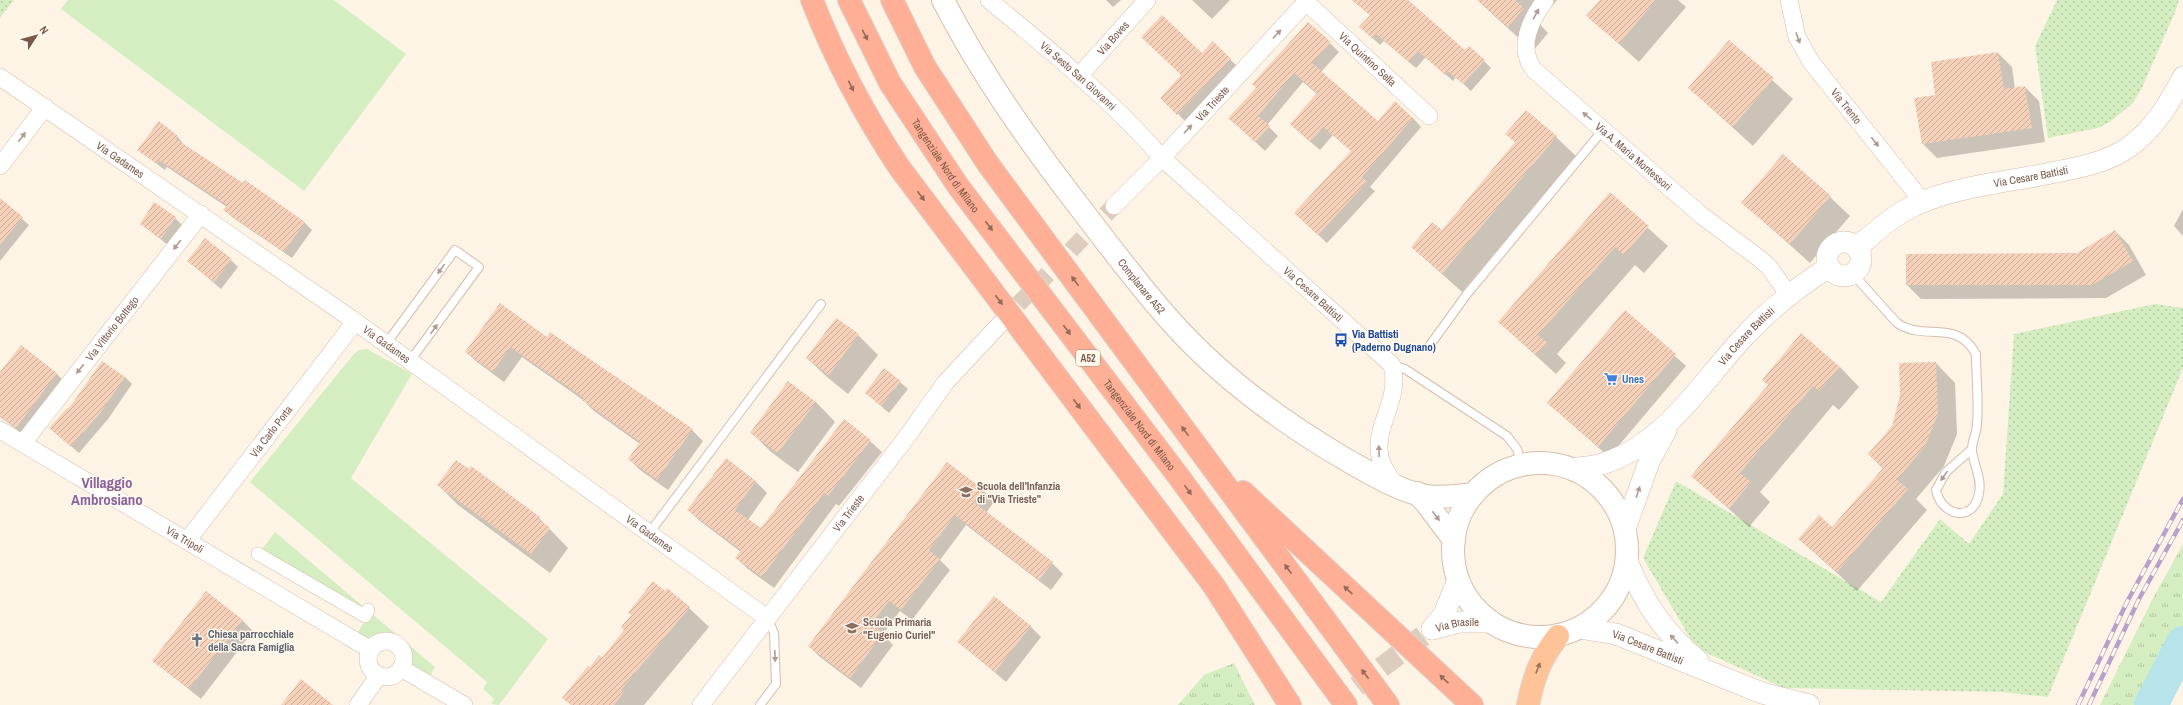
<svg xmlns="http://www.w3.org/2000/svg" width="2183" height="705" font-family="'Archivo Narrow',sans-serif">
  <defs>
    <pattern id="grass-tufts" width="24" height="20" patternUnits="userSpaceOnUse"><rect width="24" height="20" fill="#d4eec1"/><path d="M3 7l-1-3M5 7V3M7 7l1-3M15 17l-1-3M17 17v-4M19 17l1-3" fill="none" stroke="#b1c49f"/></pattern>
    <pattern id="park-dots" width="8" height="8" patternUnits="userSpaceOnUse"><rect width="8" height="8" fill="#d4eec1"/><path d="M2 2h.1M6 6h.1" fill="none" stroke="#b1c49f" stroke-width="1.8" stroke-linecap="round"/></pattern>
    <pattern id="building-hatch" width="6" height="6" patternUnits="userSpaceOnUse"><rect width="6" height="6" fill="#f6d1ba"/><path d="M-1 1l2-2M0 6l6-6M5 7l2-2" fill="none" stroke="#ccac99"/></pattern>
  </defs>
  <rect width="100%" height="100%" fill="#fef4e5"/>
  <g fill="url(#grass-tufts)">
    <path d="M2183 544V628L2140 705H2100L2152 600Z"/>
    <path d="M1234 663 1255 705H1178L1204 675Z"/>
  </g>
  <g fill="url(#park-dots)">
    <path d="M0 0H14L0 18Z"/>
    <path d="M2057 0H2179L2176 10 2141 90 2132 104 2110 122 2098 128 2048 138 2035 46Z"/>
    <path d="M2155 304 2183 308V368L2048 697 2002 692 1784 688 1696 648 1643 558 1676 481 1881 602 1940 519 1969 544 2003 494 2014 334Z"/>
  </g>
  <g fill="#d4eec1">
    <path d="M68 0H334L406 54 304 191 61 9Z"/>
    <path d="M367 349 412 374 351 478 548 639 499 705 491 704 494 699 483 689 487 682 250 482 353 355 359 350Z"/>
    <path d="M275 532 435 667 430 676 414 667 407 651 402 645 393 640 384 638 367 641 357 634 368 615 260 552Z"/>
  </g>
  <g fill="#0003">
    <path d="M1106 0H1121L1113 7Z"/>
    <path d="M1192 0H1230L1212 19Z"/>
    <path d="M1352 0H1408L1465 52 1484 61 1491 68 1471 91 1456 77 1453 81 1426 57 1416 68 1384 41 1380 45 1368 34 1371 16Z"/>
    <path d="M1477 0H1557L1538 22 1548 33 1533 51Z"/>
    <path d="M1601 0H1678L1686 7 1639 62 1588 16Z"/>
    <path d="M1729 41 1793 99 1753 146 1689 88Z"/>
    <path d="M1213 43 1240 69 1188 124 1171 107 1182 75Z"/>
    <path d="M1330 43 1339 52 1321 72 1378 122 1413 118 1421 127 1370 187 1375 191 1327 243 1304 222 1352 151 1333 135 1320 150 1300 133 1317 94 1303 82 1267 125 1278 136 1265 151 1230 118Z"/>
    <path d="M1998 53 2012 67 2015 89 2025 87 2039 101 2045 142 1937 158 1923 144 1916 99 1936 96Z"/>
    <path d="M1507 134 1556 137 1576 156 1462 292 1412 247 1442 231 1516 143Z"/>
    <path d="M178 137 184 145 243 184 245 181 305 223 312 230 292 258 232 217 225 210 227 207 167 167 165 170 138 150Z"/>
    <path d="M1610 194 1668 246 1644 273 1635 265 1557 354 1566 363 1556 374 1499 322Z"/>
    <path d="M1830 197 1850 216 1810 263 1743 203Z"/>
    <path d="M3 202 29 225 0 261V205Z"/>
    <path d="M2183 209V236L2174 226Z"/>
    <path d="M175 218 182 225 168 245 141 224Z"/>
    <path d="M2115 231 2129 245 2146 275 2106 298 1921 299 1907 285 2077 254Z"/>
    <path d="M231 260 238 267 221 289 188 261Z"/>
    <path d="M1625 312 1686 366 1609 457 1548 403Z"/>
    <path d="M836 319 858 335 878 355 848 394 827 377 807 358Z"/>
    <path d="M547 338 692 430 703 441 668 490 640 470 629 459 640 444 594 411 583 400 522 357 504 382 477 362 466 352Z"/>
    <path d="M1936 363 1955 383 1957 434 1944 466 1916 499 1927 510 1857 591 1799 539 1833 528 1883 469 1869 454 1893 426Z"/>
    <path d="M1840 367 1859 387 1839 410 1833 405 1760 492 1770 502 1749 527 1692 476 1769 386Z"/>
    <path d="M885 369 908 389 889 413 866 393Z"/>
    <path d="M56 373 64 381 23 434 0 417V374Z"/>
    <path d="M125 377 132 384 108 419 79 453 58 435 70 410Z"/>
    <path d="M816 402 835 422 798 472 771 452 751 432Z"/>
    <path d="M870 441 882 452 839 506 836 504 774 588 748 569 736 558 741 552 700 521 688 510 726 460 756 482 767 493 748 520 762 529Z"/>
    <path d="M947 463 984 491 994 502 986 513 1052 563 1063 574 1051 590 966 525 940 560 950 570 912 620 900 611 883 634 893 645 861 688 820 657 809 646Z"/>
    <path d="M469 470 539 518 568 548 550 573 458 505 438 485Z"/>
    <path d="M665 592 689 608 709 627 644 705H571L564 698Z"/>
    <path d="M242 620 253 631 201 699 154 661Z"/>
    <path d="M1030 626 1041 637 1006 682 959 642Z"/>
  </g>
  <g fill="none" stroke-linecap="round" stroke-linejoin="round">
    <path stroke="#b7e3ea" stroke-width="34" d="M2151 705 2183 643"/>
  </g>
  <g fill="url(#building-hatch)">
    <path d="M1352 0H1408L1465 50 1469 46 1485 60 1463 84 1448 71 1445 75 1418 51 1409 62 1376 34 1373 39 1359 27 1370 15Z"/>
    <path d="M1477 0H1515L1524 8 1508 27Z"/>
    <path d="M1600 0H1656L1619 44 1586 16Z"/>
    <path d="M1162 15 1202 53 1213 41 1231 59 1177 115 1160 98 1181 75 1141 37Z"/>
    <path d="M1308 22 1331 42 1312 63 1378 121 1395 101 1413 118 1362 177 1367 182 1318 235 1294 213 1351 151 1323 127 1310 142 1290 124 1317 93 1294 73 1258 116 1270 126 1255 142 1228 118 1256 88 1252 84Z"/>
    <path d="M1729 40 1774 78 1733 127 1688 88Z"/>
    <path d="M1998 52 2004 89 2025 86 2032 128 1922 144 1914 98 1935 95 1931 62Z"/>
    <path d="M1526 110 1557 136 1442 274 1411 247 1432 222 1442 230 1515 142 1505 134Z"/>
    <path d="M159 121 178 136 176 139 243 183 245 180 305 222 284 252 223 210 227 205 159 160 157 164 137 150Z"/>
    <path d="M1783 154 1831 196 1790 244 1741 203Z"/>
    <path d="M1610 192 1649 226 1624 255 1615 247 1538 335 1548 343 1536 355 1498 322Z"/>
    <path d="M0 198 23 217 0 245Z"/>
    <path d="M154 202 176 217 161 239 140 224Z"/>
    <path d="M2115 230 2133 261 2092 285H1906V254L2077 253Z"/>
    <path d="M205 238 232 259 214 282 187 261Z"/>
    <path d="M500 303 547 337 550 332 693 429 657 480 628 459 640 442 582 400 584 398 510 347 493 372 465 352Z"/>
    <path d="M1625 310 1676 354 1598 447 1547 403Z"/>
    <path d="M836 318 859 334 829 375 806 358Z"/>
    <path d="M1801 333 1840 367 1819 391 1813 386 1740 473 1751 482 1729 509 1691 476 1768 385 1762 380Z"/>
    <path d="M21 345 57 373 16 428 0 416V372Z"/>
    <path d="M102 361 125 377 101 412 71 447 49 428 68 407 69 408Z"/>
    <path d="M1936 362 1938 414 1925 446 1897 480 1908 489 1837 572 1798 539 1819 515 1832 527 1883 468 1868 454 1892 426 1900 396 1899 363Z"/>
    <path d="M884 368 901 381 881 406 865 393Z"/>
    <path d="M788 381 816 402 778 453 750 433Z"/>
    <path d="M844 419 871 440 828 496 824 493 762 577 735 558 741 550 687 510 726 458 756 481 735 510 761 528Z"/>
    <path d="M456 460 469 469 471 466 540 517 538 519 550 528 531 554 437 485Z"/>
    <path d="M947 462 984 490 975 503 1053 562 1039 580 955 515 929 550 940 559 901 610 889 601 871 624 883 633 850 678 808 646Z"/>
    <path d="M653 581 665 591 667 588 690 607 621 690 624 692 614 705H571L562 698 588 666 590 667 599 655 602 658 624 630 621 627 631 615 628 613Z"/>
    <path d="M206 591 243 620 189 689 152 661Z"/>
    <path d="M994 596 1031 626 995 672 957 642Z"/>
    <path d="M301 679 333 705H281Z"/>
  </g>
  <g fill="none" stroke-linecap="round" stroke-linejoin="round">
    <path stroke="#ddcdbe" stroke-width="17" stroke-dasharray="17 8" stroke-linecap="butt" d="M1001 322 1114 206"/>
    <path stroke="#ddcdbe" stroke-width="21" stroke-dasharray="21 10" stroke-linecap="butt" d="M1332 705 1432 629"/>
    <g stroke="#d4bdac" stroke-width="10">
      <g id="service">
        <path d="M1853 274 1897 323C1925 342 1956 318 1976 354 1976 377 1979 401 1977 424 1977 433 1971 443 1972 451 1974 465 1982 479 1979 493 1974 524 1941 516 1936 490L1946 472 1972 449"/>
        <path d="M386 344 455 250 479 267 410 361"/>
        <path d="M1430 345 1467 294 1603 130"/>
        <path d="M1392 365 1405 369 1507 436 1517 449 1522 465"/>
        <path d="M650 532 821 304"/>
        <path d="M760 705 776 684 774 633 768 619"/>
      </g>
    </g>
    <g stroke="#d4bdac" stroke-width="14">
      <path id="pedestrian" d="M258 554 365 616 368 610"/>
    </g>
    <g stroke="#d4bdac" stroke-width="18">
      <g id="minor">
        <path id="s1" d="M989 0C1049 50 1111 99 1162 158L1392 365C1404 411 1354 439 1396 485"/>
        <path id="s2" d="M1545 0C1530 21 1517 47 1534 70L1701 215 1760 259 1769 267 1789 295"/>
        <path id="s3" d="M1789 0 1797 37 1811 62 1923 202"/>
        <path id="s4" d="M1306 2 1429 116"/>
        <path id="s5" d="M1079 76 1147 0"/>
        <path id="s6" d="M0 77 346 315 767 618"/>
        <path d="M0 166 45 107"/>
        <path id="s7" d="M1114 206 1162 158 1308 0"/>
        <path id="s8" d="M0 430 371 650"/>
        <path id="s9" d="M23 443 201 214"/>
        <path id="s10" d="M187 541 355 322"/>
        <circle cx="386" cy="659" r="18"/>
        <path d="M401 668 464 705"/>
        <path d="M358 705 379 675"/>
        <path id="s11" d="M701 705 906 438 945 383 1000 324"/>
      </g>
    </g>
    <g stroke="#d4bdac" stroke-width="22">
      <g id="tertiary">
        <circle cx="1844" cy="259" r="17"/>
        <path id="s12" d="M1857 248C1871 235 1886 222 1902 212 1942 188 2001 183 2046 174 2075 168 2105 164 2129 147 2154 129 2169 104 2183 77"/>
        <path id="s13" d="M1572 469C1583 467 1595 467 1605 463 1665 443 1700 385 1740 341 1766 312 1796 288 1829 267"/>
        <path d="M1625 529 1649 462 1666 430"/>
        <path d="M1627 561C1645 604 1662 630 1698 661"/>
        <path id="s14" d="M1579 628 1616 634 1762 693 1809 705"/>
        <path id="s15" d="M1432 629 1459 622H1492"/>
        <path d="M1432 629 1444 614 1458 580"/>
      </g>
    </g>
    <g stroke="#d7bda9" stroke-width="24">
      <g id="secondary">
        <path id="s16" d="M943 0C981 74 1028 140 1078 205 1108 244 1136 282 1168 318 1218 375 1280 421 1345 459 1368 472 1392 487 1417 494 1435 499 1455 496 1474 494"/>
        <circle cx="1540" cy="550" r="87"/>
        <path d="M1417 493 1427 504 1454 540"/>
      </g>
    </g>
    <g stroke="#dcd4cf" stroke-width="24">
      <path id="trunk" d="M1528 705C1534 676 1540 659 1558 636"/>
    </g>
    <g stroke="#dcd4cf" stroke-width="24">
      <g id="motorway">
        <path d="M812 0C835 59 864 114 899 167L1214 586 1290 705"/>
        <path id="s17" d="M849 0 890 83 958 186 1179 477 1346 705"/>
        <path d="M892 0 925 67 988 164 1388 705"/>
        <path d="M1243 492 1472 705"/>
      </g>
    </g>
    <use href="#service" stroke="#fff" stroke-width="8"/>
    <use href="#pedestrian" stroke="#fff" stroke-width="13"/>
    <use href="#minor" stroke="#fff" stroke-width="17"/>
    <use href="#tertiary" stroke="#fff" stroke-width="21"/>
    <use href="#secondary" stroke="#fff" stroke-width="22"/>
    <use href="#trunk" stroke="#fec498" stroke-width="22"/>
    <use href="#motorway" stroke="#feaf96" stroke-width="22"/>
    <g stroke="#b6a1ca" stroke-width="4.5">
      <g id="rail">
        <path d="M2078 705 2127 602 2183 499"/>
        <path d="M2089 705 2139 599 2183 520"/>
      </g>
    </g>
    <use href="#rail" stroke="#fff8ed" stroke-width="3" stroke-dasharray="9" stroke-linecap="butt"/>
  </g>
  <defs><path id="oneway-solid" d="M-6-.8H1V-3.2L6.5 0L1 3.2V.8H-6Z"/></defs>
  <g fill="#af9b91">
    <use href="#oneway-solid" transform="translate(1536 14) rotate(-61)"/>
    <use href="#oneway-solid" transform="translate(1277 34) rotate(-47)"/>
    <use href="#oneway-solid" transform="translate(1798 38) rotate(70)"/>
    <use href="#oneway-solid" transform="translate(1587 116) rotate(-140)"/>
    <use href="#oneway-solid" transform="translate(1188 129) rotate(-47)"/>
    <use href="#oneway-solid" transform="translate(22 137) rotate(-53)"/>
    <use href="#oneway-solid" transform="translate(1875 142) rotate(51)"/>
    <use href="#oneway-solid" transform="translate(177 245) rotate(128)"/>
    <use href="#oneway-solid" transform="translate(441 269) rotate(126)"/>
    <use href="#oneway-solid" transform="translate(434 329) rotate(-54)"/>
    <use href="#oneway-solid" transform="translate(80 369) rotate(128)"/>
    <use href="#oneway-solid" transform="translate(1379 451) rotate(-92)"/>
    <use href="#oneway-solid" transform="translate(1944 476) rotate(125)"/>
    <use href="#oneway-solid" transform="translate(1638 492) rotate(-71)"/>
    <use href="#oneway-solid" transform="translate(1436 516) rotate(53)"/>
    <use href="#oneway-solid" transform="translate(1674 639) rotate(-133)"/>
    <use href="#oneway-solid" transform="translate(775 656) rotate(88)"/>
  </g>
  <g fill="#946957">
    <use href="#oneway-solid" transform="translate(865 35) rotate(63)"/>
    <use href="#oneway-solid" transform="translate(851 86) rotate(64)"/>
    <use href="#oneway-solid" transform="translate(921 196) rotate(53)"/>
    <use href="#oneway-solid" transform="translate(989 226) rotate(53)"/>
    <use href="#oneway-solid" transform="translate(1075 281) rotate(-126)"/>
    <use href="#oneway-solid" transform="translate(999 300) rotate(53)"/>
    <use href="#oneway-solid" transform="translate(1067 330) rotate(53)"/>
    <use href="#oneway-solid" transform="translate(1077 404) rotate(53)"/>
    <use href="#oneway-solid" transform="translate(1185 431) rotate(-126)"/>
    <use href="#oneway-solid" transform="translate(1188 490) rotate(54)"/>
    <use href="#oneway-solid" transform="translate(1288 569) rotate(-127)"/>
    <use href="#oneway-solid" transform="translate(1348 590) rotate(-137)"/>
    <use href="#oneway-solid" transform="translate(1365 674) rotate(-127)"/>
    <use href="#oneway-solid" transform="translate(1444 679) rotate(-137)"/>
  </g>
  <use fill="#9b735b" href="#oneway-solid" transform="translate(1538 668) rotate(-69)"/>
  <defs>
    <g id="bus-bare" transform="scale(1.08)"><path d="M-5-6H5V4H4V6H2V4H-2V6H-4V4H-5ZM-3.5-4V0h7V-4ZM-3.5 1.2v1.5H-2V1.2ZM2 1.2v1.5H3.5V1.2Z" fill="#1a4fb4" stroke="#fff8ed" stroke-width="2.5" paint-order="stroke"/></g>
    <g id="supermarket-bare" transform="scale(1.08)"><path d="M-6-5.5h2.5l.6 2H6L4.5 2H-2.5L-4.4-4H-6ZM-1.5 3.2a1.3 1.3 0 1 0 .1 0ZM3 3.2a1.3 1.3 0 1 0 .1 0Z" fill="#3f7fe0" stroke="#fff8ed" stroke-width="2.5" paint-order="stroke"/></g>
    <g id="school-bare" transform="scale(1.08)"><path d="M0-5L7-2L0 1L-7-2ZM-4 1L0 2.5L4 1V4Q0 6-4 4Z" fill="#8d6e63" stroke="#fff8ed" stroke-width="2.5" paint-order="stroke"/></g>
    <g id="church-bare" transform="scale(1.08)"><path d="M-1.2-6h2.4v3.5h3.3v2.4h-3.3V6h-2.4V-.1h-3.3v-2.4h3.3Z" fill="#6b7280" stroke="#fff8ed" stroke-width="2.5" paint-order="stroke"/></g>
  </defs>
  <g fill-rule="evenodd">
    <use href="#bus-bare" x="1341" y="340"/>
    <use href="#supermarket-bare" x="1611" y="379"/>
    <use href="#school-bare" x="966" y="492"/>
    <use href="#school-bare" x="852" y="628"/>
    <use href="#church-bare" x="197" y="640"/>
  </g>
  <g text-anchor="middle" stroke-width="3" stroke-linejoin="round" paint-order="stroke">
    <rect fill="#fff8ed" stroke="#a28879" stroke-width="1" x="1076" y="350" width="24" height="16" rx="3"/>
    <g font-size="10" font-weight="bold" fill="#7a5847">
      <text x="1088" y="362">A52</text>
    </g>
    <g font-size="11" fill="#7a5847" stroke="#fff8ed">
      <text dy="4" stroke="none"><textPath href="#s5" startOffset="51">Via Boves</textPath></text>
      <text dy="4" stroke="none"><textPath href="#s4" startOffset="84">Via Quintino Sella</textPath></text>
      <text dy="4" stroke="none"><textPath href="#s1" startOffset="117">Via Sesto San Giovanni</textPath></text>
      <text dy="4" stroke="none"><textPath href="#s7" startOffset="142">Via Trieste</textPath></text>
      <text dy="4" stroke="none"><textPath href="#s3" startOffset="123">Via Trento</textPath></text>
      <text dy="4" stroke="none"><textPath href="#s2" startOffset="208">Via A. Maria Montessori</textPath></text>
      <text dy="4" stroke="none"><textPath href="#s6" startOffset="146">Via Gadames</textPath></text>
      <text dy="4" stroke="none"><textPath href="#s17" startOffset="192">Tangenziale Nord di Milano</textPath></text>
      <text dy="4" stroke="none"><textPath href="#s12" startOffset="192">Via Cesare Battisti</textPath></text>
      <text dy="4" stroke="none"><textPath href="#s16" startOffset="349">Complanare A52</textPath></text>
      <text dy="4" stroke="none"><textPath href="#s1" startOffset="438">Via Cesare Battisti</textPath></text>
      <text dy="4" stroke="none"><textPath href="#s9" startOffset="145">Via Vittorio Bottego</textPath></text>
      <text dy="4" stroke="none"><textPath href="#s13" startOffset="226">Via Cesare Battisti</textPath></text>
      <text dy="4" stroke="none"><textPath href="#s6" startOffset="470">Via Gadames</textPath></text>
      <text dy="4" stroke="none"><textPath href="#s17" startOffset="516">Tangenziale Nord di Milano</textPath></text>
      <text dy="4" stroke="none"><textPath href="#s10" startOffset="138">Via Carlo Porta</textPath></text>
      <text dy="4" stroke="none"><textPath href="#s11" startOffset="242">Via Trieste</textPath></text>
      <text dy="4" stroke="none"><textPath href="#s6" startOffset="794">Via Gadames</textPath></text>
      <text dy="4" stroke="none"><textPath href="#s8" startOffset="215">Via Tripoli</textPath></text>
      <text dy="4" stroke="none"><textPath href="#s15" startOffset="26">Via Brasile</textPath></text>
      <text dy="4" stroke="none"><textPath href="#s14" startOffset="72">Via Cesare Battisti</textPath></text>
    </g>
    <g font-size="11" font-weight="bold" fill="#164399" stroke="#fff8ed" text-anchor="start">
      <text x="1352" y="338">Via Battisti<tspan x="1352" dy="13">(Paderno Dugnano)</tspan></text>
    </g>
    <g font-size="11" font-weight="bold" fill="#366cbe" stroke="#fff8ed" text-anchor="start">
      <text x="1622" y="383">Unes</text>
    </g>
    <g font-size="11" font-weight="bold" fill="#785e54" stroke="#fff8ed" text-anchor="start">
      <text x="977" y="490">Scuola dell'Infanzia<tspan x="977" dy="13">di "Via Trieste"</tspan></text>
      <text x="863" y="626">Scuola Primaria<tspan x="863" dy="13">"Eugenio Curiel"</tspan></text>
    </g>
    <g font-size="11" font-weight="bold" fill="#5b616d" stroke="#fff8ed" text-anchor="start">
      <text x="208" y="638">Chiesa parrocchiale<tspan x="208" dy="13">della Sacra Famiglia</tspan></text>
    </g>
    <g font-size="15" font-weight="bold" fill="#89629e" stroke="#fff8ed">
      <text x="107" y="488">Villaggio<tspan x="107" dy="17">Ambrosiano</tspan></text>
    </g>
  </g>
  <g transform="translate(36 36) rotate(54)" stroke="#fff8ed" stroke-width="3" paint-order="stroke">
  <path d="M0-3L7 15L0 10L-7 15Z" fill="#7a5847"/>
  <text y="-6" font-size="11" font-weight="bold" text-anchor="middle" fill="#7a5847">N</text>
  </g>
</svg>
